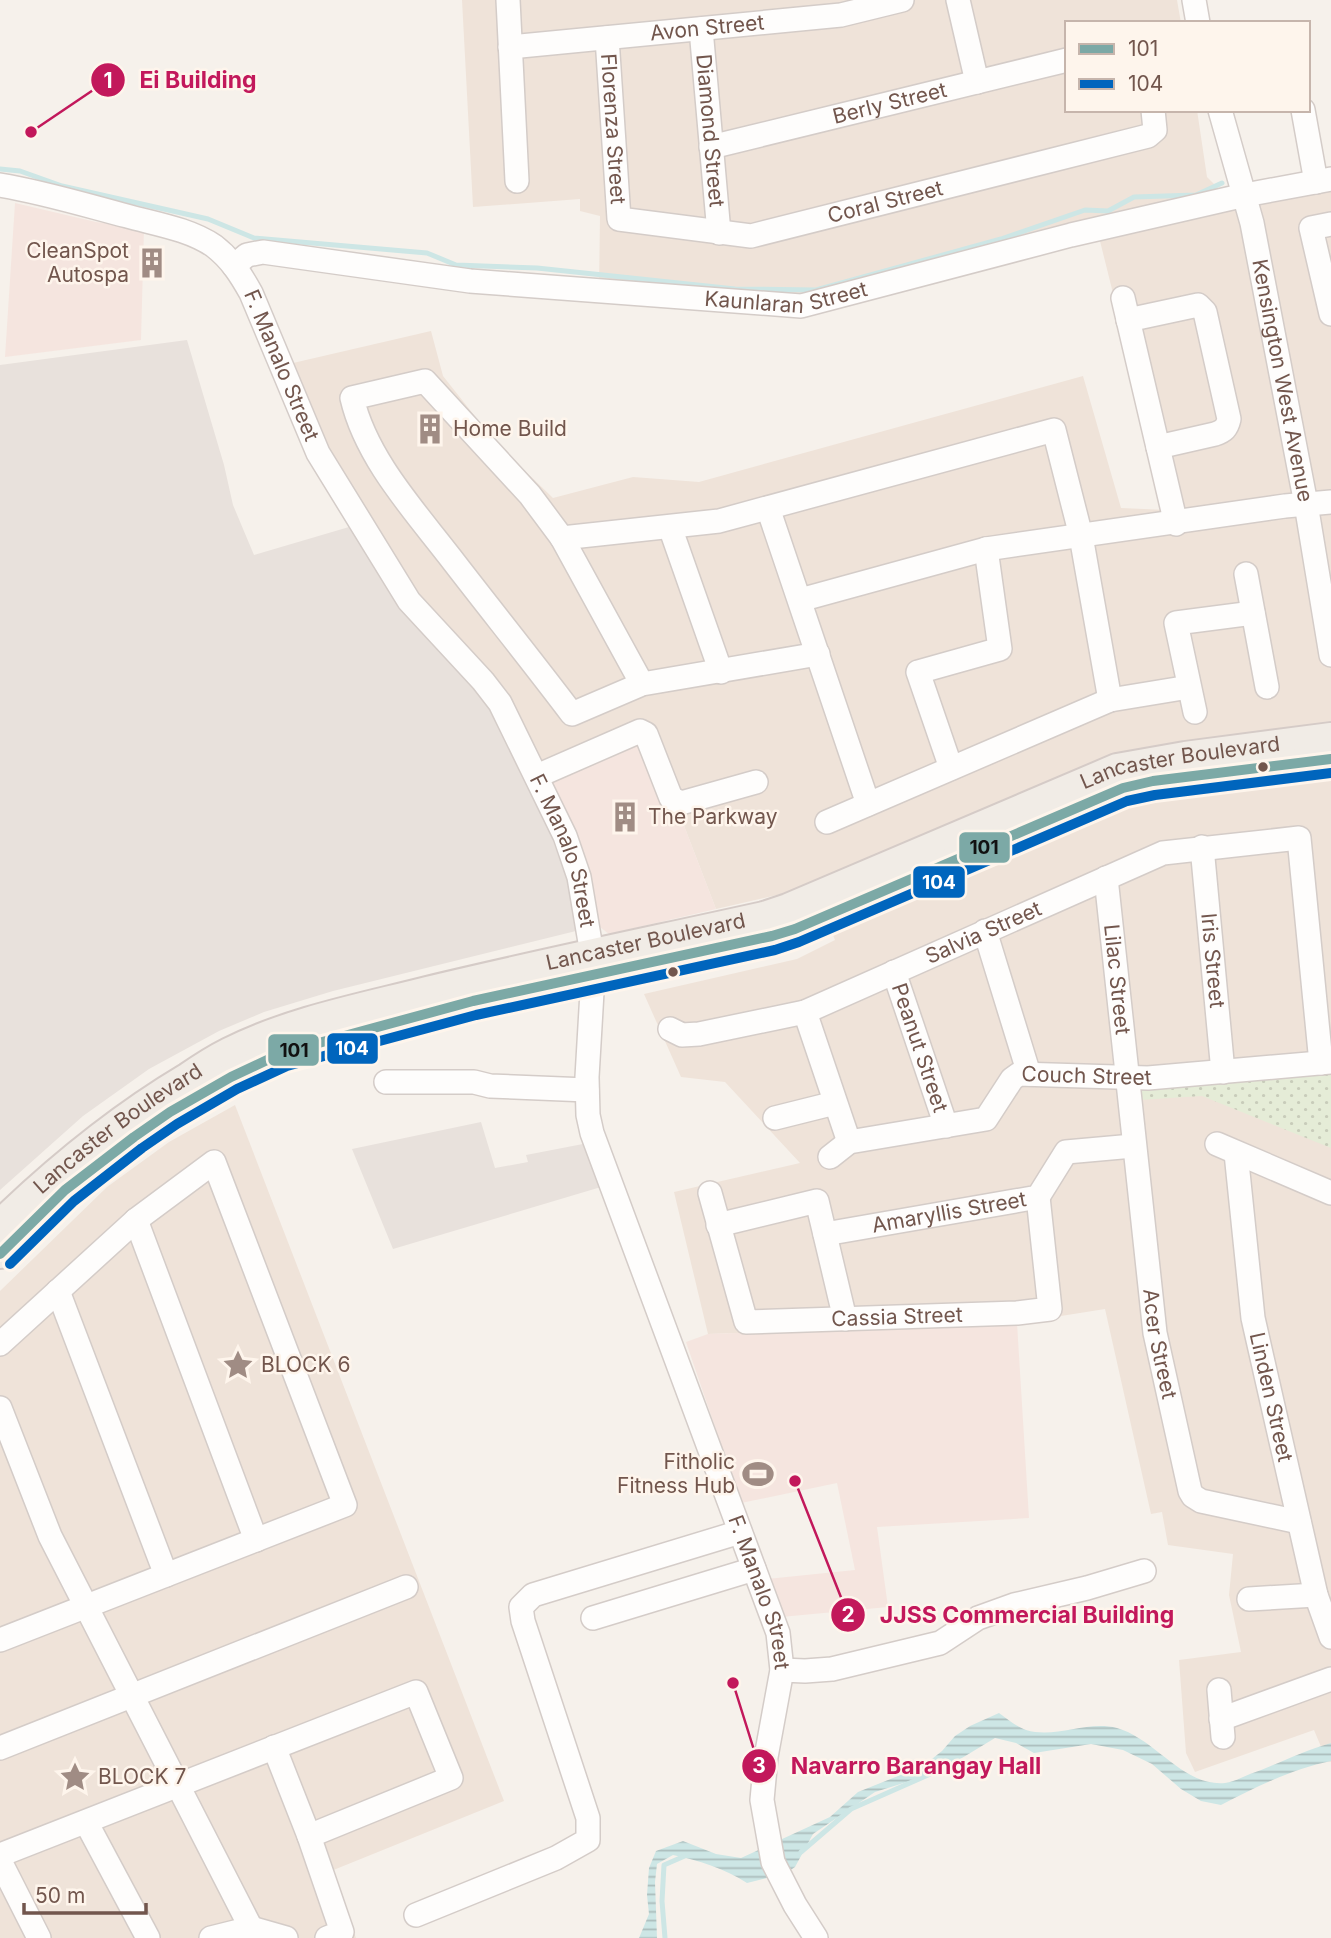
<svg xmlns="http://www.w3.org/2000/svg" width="1331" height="1938" font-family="Inter,sans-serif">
  <defs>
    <pattern id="grass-dots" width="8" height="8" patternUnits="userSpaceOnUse" patternTransform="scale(1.75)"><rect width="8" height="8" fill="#e5ecd7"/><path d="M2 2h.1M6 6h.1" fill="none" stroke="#c8ccba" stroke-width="1.8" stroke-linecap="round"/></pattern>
    <pattern id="water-rules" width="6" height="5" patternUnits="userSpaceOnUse" patternTransform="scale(1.75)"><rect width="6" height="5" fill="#cde6e5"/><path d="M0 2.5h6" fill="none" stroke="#abbdbc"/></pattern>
  </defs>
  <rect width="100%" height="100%" fill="#f6f1eb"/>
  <g fill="#efe3d9">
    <path d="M462 0H1177L1181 23H1067V110H1197L1207 177 1238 208 1331 189V1762L1327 1761 1314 1730 1195 1772 1186 1753 1179 1660 1241 1652 1229 1595 1233 1554 1168 1545 1162 1512 1151 1514 1105 1309 1017 1323 708 1334 674 1192 800 1163 725 1082 681 1077 644 994 797 959 835 940 812 882 781 894 716 909 683 823 673 819 635 729 544 768 493 675 416 592 313 423 293 363 431 331 443 376 497 444 553 498 633 477 699 482 1083 376 1121 508 1167 510 1099 237 803 316 599 293 600 216 580 211V199L473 207Z"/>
    <path d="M235 1105 504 1801 331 1871 356 1938H0V1291L107 1187 169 1142Z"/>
  </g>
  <g fill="#f5e5df">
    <path d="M15 203 96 222 144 228 141 340 5 357Z"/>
    <path d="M635 729 673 819 683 823 716 909 609 934 600 927 584 869 544 768Z"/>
    <path d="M1017 1323 1029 1518 877 1527 888 1607 781 1617 767 1579 855 1570 837 1483 741 1503 686 1342 708 1334Z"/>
  </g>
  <g fill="#e8e1dc">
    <path d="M187 340 224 465 233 505 254 555 349 527 404 612 484 700 540 805 576 905 580 930 333 991 264 1012 219 1031 149 1069 83 1116 0 1190V365Z"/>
    <path d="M481 1122 495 1168 528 1162 526 1155 583 1144 601 1187 393 1249 352 1149Z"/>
  </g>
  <path fill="url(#grass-dots)" d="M1331 1074V1148L1202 1096 1139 1100V1090Z"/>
  <path fill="url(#water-rules)" d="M999 1713C1007 1719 1017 1727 1026 1730 1056 1739 1087 1720 1117 1728 1156 1739 1183 1787 1225 1783 1234 1782 1242 1777 1250 1774 1278 1764 1303 1751 1331 1743V1761C1292 1769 1256 1787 1221 1805L1201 1801 1181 1789 1152 1764 1123 1750 1091 1744 1034 1753 1016 1743 995 1738 957 1761 926 1776 875 1792 813 1834 795 1867 786 1873 747 1883C724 1868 700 1861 673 1855L657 1864 655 1882 657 1938H639L649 1914 647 1895 649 1868 656 1851 683 1841 716 1854 741 1858 830 1817 858 1792 923 1766 942 1751 955 1736 970 1726Z"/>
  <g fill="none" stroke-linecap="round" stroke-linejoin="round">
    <g stroke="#cde6e5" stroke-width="5">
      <path d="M0 169 20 171 62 186 208 219 254 238 427 253 456 265 537 268 735 289 816 290 1001 239 1085 210 1108 211 1134 197 1196 195 1222 183"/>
      <path d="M801 1852 851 1809 937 1771 943 1765"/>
      <path d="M665 1938 662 1901 664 1865 687 1855"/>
    </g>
    <g stroke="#d4ccc8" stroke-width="26">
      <g id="minor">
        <path d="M508 0 517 181"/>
        <path d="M958 0 977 82"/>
        <path d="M1194 0 1198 23"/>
        <path id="s1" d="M701 29 719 233"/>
        <path id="s2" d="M607 38 619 219 751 236 1148 136 1155 130 1153 110"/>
        <path id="s3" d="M510 47 841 15 902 0"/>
        <path id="s4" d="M1220 110 1252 223 1306 504 1331 655"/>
        <path d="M1303 110 1316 182"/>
        <path id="s5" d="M711 147 1067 60"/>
        <path id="s6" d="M0 185C43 192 85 205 127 216 156 224 189 229 214 246 231 259 241 275 251 293L318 453 409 601 483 681 500 703 565 836 579 877 592 954 593 975 587 1077 588 1115 592 1133 778 1633 782 1670 766 1757 762 1800 773 1862 795 1905 816 1938"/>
        <path d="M1331 224 1311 228 1331 314"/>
        <path id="s7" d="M234 266 247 255 263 252 470 281 801 306 1071 235 1245 195 1331 179"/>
        <path d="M1123 298 1176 524"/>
        <path d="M1128 320 1198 305 1205 312 1229 419C1227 428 1224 431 1215 434L1158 447"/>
        <path d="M768 508 868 804"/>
        <path d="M670 527 721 672"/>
        <path d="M562 538 719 521 1054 430 1081 536 1110 700"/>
        <path d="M1246 574 1267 687"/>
        <path d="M800 600 986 549 1285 506 1331 502"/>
        <path d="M642 684 562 538 530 495 425 381 352 398C366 458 413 509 450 557 490 609 532 661 572 714L642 684 818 654"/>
        <path d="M1195 712 1176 623 1253 613"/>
        <path d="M951 768 918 672 1000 649 986 549"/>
        <path d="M537 776 640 731 646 734 671 798 681 803 756 782"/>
        <path d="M827 822 1110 700 1189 687"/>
        <path id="s8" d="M1202 847 1223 1072"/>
        <path id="s9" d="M1106 878 1155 1333 1190 1491 1193 1496 1201 1501 1299 1522"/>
        <path d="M985 931 1029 1074"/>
        <path id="s10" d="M894 972 946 1126"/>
        <path d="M805 1012 849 1142"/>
        <path id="s11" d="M670 1029 682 1035 699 1034 805 1012 1163 853 1299 838 1321 1063"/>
        <path d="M386 1082H474L490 1086 587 1090"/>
        <path d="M775 1118 835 1103"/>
        <path d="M1217 1144 1331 1193"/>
        <path id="s12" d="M1236 1153 1253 1318 1316 1595 1331 1637"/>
        <path id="s13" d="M830 1157 849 1142 986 1119 1012 1079 1019 1074 1148 1078 1331 1062"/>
        <path id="s14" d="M710 1193 746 1322 1017 1313 1050 1309 1038 1197"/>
        <path d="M136 1220 256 1540"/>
        <path d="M718 1225 817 1201 845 1319"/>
        <path id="s15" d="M825 1234 1038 1197 1066 1152 1133 1146"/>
        <path d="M58 1291 166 1575"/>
        <path d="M0 1344 136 1220 214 1162 345 1505 0 1640"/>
        <path d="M0 1408 50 1536 251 1928"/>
        <path d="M1249 1599 1316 1595"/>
        <path d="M593 1618 754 1569"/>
        <path d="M782 1670 805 1671 832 1669 940 1643 978 1618 1014 1605 1087 1588 1144 1571"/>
        <path d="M1219 1690 1223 1737"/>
        <path d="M1221 1719 1331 1679"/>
        <path d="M274 1747 309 1836 342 1932 327 1938"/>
        <path d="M0 1748 406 1587"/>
        <path d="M86 1822 148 1938"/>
        <path d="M0 1855 416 1692 451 1778 309 1836"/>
        <path d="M0 1861 39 1938"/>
        <path d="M416 1915 556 1858 588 1840V1818L523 1621 521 1607 533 1595 740 1532"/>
        <path d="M211 1938 251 1928 286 1938"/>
      </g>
    </g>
    <g stroke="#d5cbc7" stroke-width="32">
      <g id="major">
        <path id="s16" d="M0 1224C58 1168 119 1118 188 1077 201 1068 215 1059 229 1052 291 1021 360 1008 427 991 539 964 651 941 764 916L788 908 1117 768 1185 756 1331 737"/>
        <path d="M0 1254 65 1190 134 1137 170 1112 231 1077 282 1053 473 1001 772 936 795 929 1123 788 1153 781 1331 759"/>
      </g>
    </g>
    <use href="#minor" stroke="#fefdfc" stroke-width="23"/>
    <use href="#major" stroke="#f1ece6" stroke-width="28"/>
    <g stroke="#fef5ec" stroke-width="16">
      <path id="bus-1" d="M0 1254 65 1190 134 1137 170 1112 231 1077 282 1053 473 1001 772 936 795 929 1123 788 1153 781 1331 759"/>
    </g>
    <g stroke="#fef5ec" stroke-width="16">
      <path id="bus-2" d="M10 1264 74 1201 142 1148 177 1124 237 1089 287 1066 476 1015 775 950 799 942 1127 801 1155 795 1331 773"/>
    </g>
    <use href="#bus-1" stroke="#7ca9a6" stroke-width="10"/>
    <use href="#bus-2" stroke="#0065bd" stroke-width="10"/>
  </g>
  <defs>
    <g id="building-bare" transform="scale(2.415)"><path d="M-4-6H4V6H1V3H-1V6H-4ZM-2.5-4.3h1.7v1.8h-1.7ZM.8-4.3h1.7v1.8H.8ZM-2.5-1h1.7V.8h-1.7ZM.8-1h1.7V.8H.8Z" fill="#a08c84" stroke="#fef5ec" stroke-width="2.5" paint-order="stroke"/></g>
    <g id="sight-bare" transform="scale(2.415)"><path d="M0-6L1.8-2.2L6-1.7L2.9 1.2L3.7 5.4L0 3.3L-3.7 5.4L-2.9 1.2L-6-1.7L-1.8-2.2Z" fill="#a08c84" stroke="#fef5ec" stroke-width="2.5" paint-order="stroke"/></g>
    <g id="stadium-bare" transform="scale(2.415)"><path d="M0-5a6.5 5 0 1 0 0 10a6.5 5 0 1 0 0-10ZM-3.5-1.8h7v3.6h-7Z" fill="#a08c84" stroke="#fef5ec" stroke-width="2.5" paint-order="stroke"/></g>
  </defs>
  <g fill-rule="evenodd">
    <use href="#building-bare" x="152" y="263"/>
    <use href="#building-bare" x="430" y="429"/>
    <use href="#building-bare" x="625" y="817"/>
    <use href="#sight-bare" x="238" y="1365"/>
    <use href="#stadium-bare" x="758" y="1474"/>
    <use href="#sight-bare" x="75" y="1777"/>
  </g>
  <g fill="#72564d" stroke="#fef5ec" stroke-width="2.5">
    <circle cx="1263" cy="767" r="6"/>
    <circle cx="673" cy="972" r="6"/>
  </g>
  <g text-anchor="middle" stroke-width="5" stroke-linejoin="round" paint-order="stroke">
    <g font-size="21" fill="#72564d" stroke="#fef5ec">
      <text dy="7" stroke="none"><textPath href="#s3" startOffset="198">Avon Street</textPath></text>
      <text dy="7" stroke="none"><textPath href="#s5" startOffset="184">Berly Street</textPath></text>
      <text dy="7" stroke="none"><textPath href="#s2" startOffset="91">Florenza Street</textPath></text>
      <text dy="7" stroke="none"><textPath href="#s1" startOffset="102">Diamond Street</textPath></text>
      <text dy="7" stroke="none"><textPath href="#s2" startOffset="453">Coral Street</textPath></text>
      <text dy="7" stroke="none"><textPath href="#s7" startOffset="560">Kaunlaran Street</textPath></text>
      <text dy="7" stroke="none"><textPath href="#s6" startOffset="362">F. Manalo Street</textPath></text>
      <text dy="7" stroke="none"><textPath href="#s4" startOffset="278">Kensington West Avenue</textPath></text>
      <text dy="7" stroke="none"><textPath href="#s16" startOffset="1286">Lancaster Boulevard</textPath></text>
      <text dy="7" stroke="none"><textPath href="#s6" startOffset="929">F. Manalo Street</textPath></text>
      <text dy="7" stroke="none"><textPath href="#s11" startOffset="334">Salvia Street</textPath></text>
      <text dy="7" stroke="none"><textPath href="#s16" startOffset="719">Lancaster Boulevard</textPath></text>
      <text dy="7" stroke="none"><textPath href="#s8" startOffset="114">Iris Street</textPath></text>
      <text dy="7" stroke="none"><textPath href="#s9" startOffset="102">Lilac Street</textPath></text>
      <text dy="7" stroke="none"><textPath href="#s10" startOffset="80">Peanut Street</textPath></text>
      <text dy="7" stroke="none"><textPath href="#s13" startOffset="287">Couch Street</textPath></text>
      <text dy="7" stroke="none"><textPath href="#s16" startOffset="152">Lancaster Boulevard</textPath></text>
      <text dy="7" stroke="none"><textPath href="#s15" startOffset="126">Amaryllis Street</textPath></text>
      <text dy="7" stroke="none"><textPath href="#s14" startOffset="285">Cassia Street</textPath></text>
      <text dy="7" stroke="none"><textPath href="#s9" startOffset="469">Acer Street</textPath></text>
      <text dy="7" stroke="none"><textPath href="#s12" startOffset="247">Linden Street</textPath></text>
      <text dy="7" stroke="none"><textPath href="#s6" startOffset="1706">F. Manalo Street</textPath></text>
    </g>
    <g font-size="21" fill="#72564d" stroke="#fef5ec" text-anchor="start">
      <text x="129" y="258" text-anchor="end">CleanSpot<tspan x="129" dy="24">Autospa</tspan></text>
      <text x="453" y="436">Home Build</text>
      <text x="648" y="824">The Parkway</text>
      <text x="261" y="1372">BLOCK 6</text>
      <text x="735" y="1469" text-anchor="end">Fitholic<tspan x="735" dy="24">Fitness Hub</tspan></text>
      <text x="98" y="1784">BLOCK 7</text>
    </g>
  </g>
  <path fill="none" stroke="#c2185b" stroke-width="2.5" d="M31 132L108 80M795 1481L848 1615M733 1683L759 1766"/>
  <g fill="#c2185b" stroke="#fef5ec" stroke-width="2.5">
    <circle cx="31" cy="132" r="7"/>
    <circle cx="795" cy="1481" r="7"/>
    <circle cx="733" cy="1683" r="7"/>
    <circle cx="108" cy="80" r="18"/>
    <circle cx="848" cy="1615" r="18"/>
    <circle cx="759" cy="1766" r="18"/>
  </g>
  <g font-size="21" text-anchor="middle" font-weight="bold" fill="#fff">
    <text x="108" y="88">1</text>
    <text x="848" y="1622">2</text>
    <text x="759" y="1773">3</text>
  </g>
  <g font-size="23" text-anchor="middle" font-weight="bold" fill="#c2185b" stroke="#fef5ec" stroke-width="5" stroke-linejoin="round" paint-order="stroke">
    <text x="198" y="88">Ei Building</text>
    <text x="1027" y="1623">JJSS Commercial Building</text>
    <text x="916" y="1774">Navarro Barangay Hall</text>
  </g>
  <g stroke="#fef5ec" stroke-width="2.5">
    <rect x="958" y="831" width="53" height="33" rx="7" fill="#7ca9a6"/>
    <rect x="912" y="865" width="54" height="34" rx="7" fill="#0065bd"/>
    <rect x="326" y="1032" width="53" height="33" rx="7" fill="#0065bd"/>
    <rect x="267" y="1033" width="53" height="34" rx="7" fill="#7ca9a6"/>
  </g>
  <g font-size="19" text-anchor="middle" font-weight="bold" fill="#fff">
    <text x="939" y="889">104</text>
    <text x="352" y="1055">104</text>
  </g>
  <g font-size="19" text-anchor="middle" font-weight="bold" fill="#111">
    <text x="984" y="854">101</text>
    <text x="294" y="1057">101</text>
  </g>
  <rect x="1065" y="21" width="245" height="91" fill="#fef5ec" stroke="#c6b5ac" stroke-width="2"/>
  <rect x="1079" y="44" width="35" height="10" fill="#7ca9a6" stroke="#c6b5ac" stroke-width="2"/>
  <text x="1128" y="56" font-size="21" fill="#72564d">101</text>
  <rect x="1079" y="79" width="35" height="10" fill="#0065bd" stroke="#c6b5ac" stroke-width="2"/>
  <text x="1128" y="91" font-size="21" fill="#72564d">104</text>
  <path d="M24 1903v10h122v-10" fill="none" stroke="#72564d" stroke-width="3.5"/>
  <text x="35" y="1903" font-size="21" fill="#72564d" stroke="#fef5ec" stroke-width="5" paint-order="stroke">50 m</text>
</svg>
